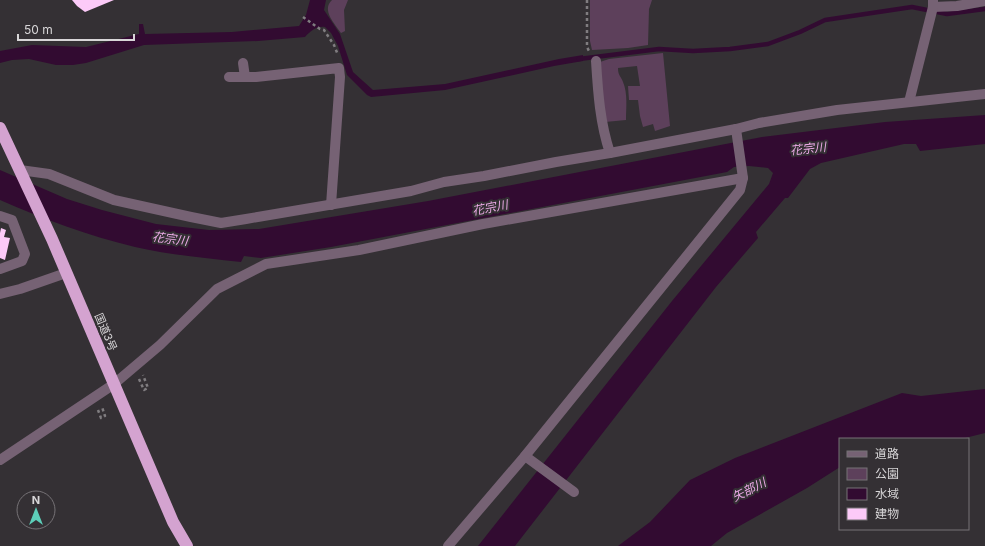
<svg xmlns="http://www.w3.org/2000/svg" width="985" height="546" font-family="Inter,'Noto Sans JP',sans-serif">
  <rect width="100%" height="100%" fill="#343034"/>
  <g fill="#5d405b">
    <path d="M332 0H348L344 10 345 31 341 33C335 24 321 10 332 0Z"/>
    <path d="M590 0H652L649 9 648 45 628 48 592 50 590 41Z"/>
    <path d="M663 53 670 126 655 131 653 124 643 127 640 116 638 100H629L628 86H640L637 66 618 68C618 76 621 76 623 82 628 94 626 108 626 120L605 122 600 62 609 59Z"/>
  </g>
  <g fill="#320b31">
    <path d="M310 0H326L324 10 340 34 353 72 373 90 445 84 559 59 583 55V61L554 66 445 90 371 97 367 95 347 75 338 46 331 33 325 27C316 26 311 31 305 37L258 41 144 45 86 63 73 65H56L29 59 12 60 0 63V51L32 45 86 47 139 34V24H143L145 34 232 32 299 26 306 15Z"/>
    <path d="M985 115V144L920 151 916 144H904L821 163 810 169 788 198H785L756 232 758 238 716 287 515 546H478L672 301 769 184 773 173 768 168 749 166 734 167 727 172 331 247 261 258 244 256 241 262C206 258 170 255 135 247 89 236 43 219 0 200V170L67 199 102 210 156 224 209 230 259 229 428 201 762 137 885 122Z"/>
    <path d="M985 389V433L961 439H840V467L807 488 727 533 711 546H618L650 522 690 480 735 458 902 393 921 396Z"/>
  </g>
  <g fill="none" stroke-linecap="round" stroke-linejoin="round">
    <path stroke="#320b31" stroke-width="4.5" d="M579 59 659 49 693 51 730 49 768 44 800 32 825 20 912 7 947 14 985 9"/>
  </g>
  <g fill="#fccaf8">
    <path d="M72 0H114L85 12 77 6Z"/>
    <path d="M1 228 6 230 4 237 10 238 5 260 0 258V233Z"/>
  </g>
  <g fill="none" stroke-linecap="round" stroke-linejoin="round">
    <g stroke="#807d80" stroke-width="2.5" stroke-dasharray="3 3" stroke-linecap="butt">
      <path d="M587 0V47L589 51"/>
      <path d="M303 17 320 29 324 30 334 45 338 55"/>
      <path d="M139 379 144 390 148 388 143 375"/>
      <path d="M98 410 101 418 105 416 102 407"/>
    </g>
    <g stroke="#766274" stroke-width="10">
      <path d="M933 7 957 6 985 1"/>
      <path d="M596 61C598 93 600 123 610 153"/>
      <path d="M243 63 245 77"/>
      <path d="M229 77H256L339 68 340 77 331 205"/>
      <path d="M909 102 933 7V0"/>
      <path d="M20 170 49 174 114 200 191 217 221 223 246 219 411 191 444 182 484 176 556 162 610 153 736 129 759 123 837 110 985 94"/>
      <path d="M0 216 12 220 25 254 22 261 0 269"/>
      <path d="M0 294 20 289 66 273"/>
      <path d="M525 456 574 492"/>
      <path d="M0 460 114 384 160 345 217 289 266 264 359 250 483 224 743 178"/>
      <path d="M448 546 525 456 740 190 743 178 736 129"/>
    </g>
    <path stroke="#d4a3d0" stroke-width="12" d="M0 128 52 239 173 522 187 546"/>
  </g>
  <g text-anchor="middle" stroke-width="4" stroke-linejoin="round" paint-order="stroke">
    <g font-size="11" fill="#d8d6d8" stroke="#343034">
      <text transform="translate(106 332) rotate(67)" y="4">国道3号</text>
    </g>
    <g font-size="12" font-style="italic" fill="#eeabe9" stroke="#343034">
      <text transform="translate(808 149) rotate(-6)" y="4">花宗川</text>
      <text transform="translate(490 208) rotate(-11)" y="4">花宗川</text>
      <text transform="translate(170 239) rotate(7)" y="4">花宗川</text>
      <text transform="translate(749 490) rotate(-27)" y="4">矢部川</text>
    </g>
  </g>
  <rect x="839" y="438" width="130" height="92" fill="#343034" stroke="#767276"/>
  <rect x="847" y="451" width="20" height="6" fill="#766274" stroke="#767276"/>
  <text x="875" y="458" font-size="12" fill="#d8d6d8">道路</text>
  <rect x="847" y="468" width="20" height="12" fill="#5d405b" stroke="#767276"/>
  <text x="875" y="478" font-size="12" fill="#d8d6d8">公園</text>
  <rect x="847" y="488" width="20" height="12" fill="#320b31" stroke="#767276"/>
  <text x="875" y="498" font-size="12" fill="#d8d6d8">水域</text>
  <rect x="847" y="508" width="20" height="12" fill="#fccaf8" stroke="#767276"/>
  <text x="875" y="518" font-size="12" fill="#d8d6d8">建物</text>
  <g transform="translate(36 510)"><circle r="19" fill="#343034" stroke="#767276"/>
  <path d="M0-3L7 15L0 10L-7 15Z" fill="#5dceb9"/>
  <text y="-6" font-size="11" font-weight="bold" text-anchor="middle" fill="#d8d6d8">N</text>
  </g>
  <path d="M18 34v6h116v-6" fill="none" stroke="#d8d6d8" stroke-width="2"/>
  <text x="24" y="34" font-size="12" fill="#d8d6d8" stroke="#343034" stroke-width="3" paint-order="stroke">50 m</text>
</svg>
